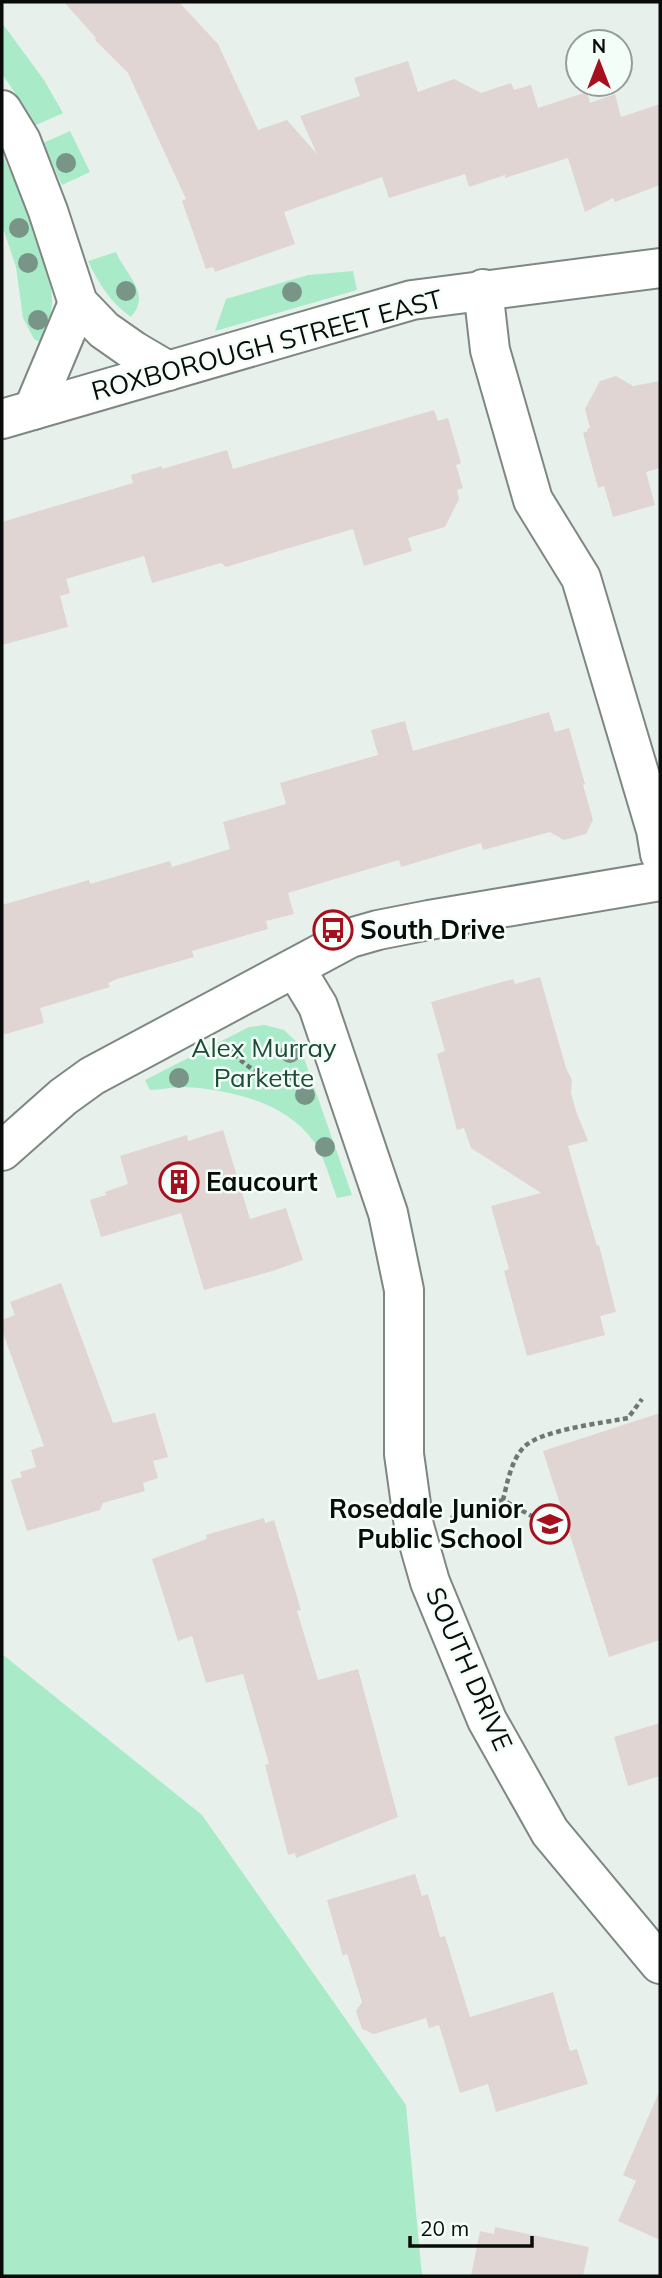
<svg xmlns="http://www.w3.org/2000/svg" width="662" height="2278" font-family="Mulish,sans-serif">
  <rect width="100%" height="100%" fill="#e7f0eb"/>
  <g fill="#a9ebc9">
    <path d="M2 23 44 80 63 113 34 126 16 94 2 74Z"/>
    <path d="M70 131 90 172 62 185 43 143Z"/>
    <path d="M2 154C20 190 52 261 52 302 52 316 46 331 43 344L34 339 23 318 16 267 2 225Z"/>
    <path d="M116 252C126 276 152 293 131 317 110 302 99 284 88 261Z"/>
    <path d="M353 271 357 290 215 331 226 299 308 275Z"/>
    <path d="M265 1025 284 1030 299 1044 352 1195 337 1198C330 1180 325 1158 314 1142 287 1102 228 1089 183 1087 172 1087 161 1090 150 1090L145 1080 249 1027Z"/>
    <path d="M2 1654 202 1815 406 2105 422 2276H2Z"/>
  </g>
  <g fill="#e1d5d4">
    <path d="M64 2H179L218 44 258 130 287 120 317 154 300 116 360 96 354 78 408 61 418 92 454 79 481 93 511 83 514 90 531 85 538 108 587 92 590 103 615 94 621 117 660 104V185L615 202 613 198 585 212 568 158 505 178V175L469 187 465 174 389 198 382 177 284 212 295 244 215 272 213 267 206 269 182 201 186 199 128 73 95 40 96 38Z"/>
    <path d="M616 376 633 386 660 381V468L646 472 655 505 613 517 604 486 598 488 583 433 588 431 587 429 590 428 585 409 600 381Z"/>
    <path d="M434 410 438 421 448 418 461 463 456 465 463 488 457 490 459 499 445 527 408 538 412 551 364 566 353 529 226 567 221 563 152 583 144 556 66 579 70 593 60 596 68 627 2 645V522L133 483 131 475 162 466V469L227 450 233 469Z"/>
    <path d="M549 712 555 732 569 728 585 784 583 785 593 820 586 834 564 840 550 832 483 850 481 843 401 867 399 860 288 893 294 914 266 921 268 929 192 951 194 957 117 979 108 983 110 987 40 1008 44 1023 2 1035V905L89 880 90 884 170 861 172 867 230 849 223 822 286 804 280 783 378 755 371 730 405 721 413 751Z"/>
    <path d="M540 977 566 1068 572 1080 571 1093 576 1111 588 1141 568 1146 597 1246 599 1245 616 1312 600 1316 605 1335 527 1356 504 1271 509 1269 491 1206 541 1193 471 1148 464 1128 457 1130 437 1054 445 1051 431 1002 513 979 515 984Z"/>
    <path d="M223 1130 250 1219 286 1208 303 1260 273 1271 204 1290 181 1213 101 1237 90 1200 106 1195 105 1192 128 1184 120 1156 187 1135 188 1141Z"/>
    <path d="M61 1283 113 1423 155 1413 168 1457 153 1461 158 1478 143 1483 145 1491 103 1503 100 1510 27 1531 11 1480 22 1477 20 1472 36 1467 31 1450 44 1446 2 1330V1320L15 1315 10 1302Z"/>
    <path d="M660 1413V1640L609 1657 543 1451Z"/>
    <path d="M264 1518 265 1523 274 1520 301 1610 297 1611 318 1680 358 1669 398 1817 296 1858 295 1853 288 1855 265 1765 269 1764 243 1674 206 1683 192 1636 178 1641 152 1559 207 1539 206 1535Z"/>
    <path d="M660 1723V1776L628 1786 614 1737Z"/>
    <path d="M415 1874 422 1896 428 1894 440 1937 445 1936 470 2017 553 1992 570 2051 577 2049 588 2084 496 2112 488 2084 460 2093 439 2025 429 2028 426 2018 374 2034 362 2029 356 2011 362 2002 347 1954 343 1956 327 1900Z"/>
    <path d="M660 2090V2240L618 2221 636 2181 623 2175Z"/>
    <path d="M495 2227 589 2247 583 2276H471L480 2231 494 2234Z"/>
  </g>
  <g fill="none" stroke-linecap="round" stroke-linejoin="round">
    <g stroke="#7e8782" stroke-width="42">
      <g id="minor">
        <path d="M2 110 21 141 48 211 78 303 104 330 134 351 168 371"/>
        <path d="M483 289 490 350 533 500 581 578 656 830 660 854"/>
        <path d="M33 410 78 303"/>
        <path d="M2 419 412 300 660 268"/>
        <path d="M295 968 318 1006 388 1213 404 1290V1454L414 1526 430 1582 487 1720 550 1832 660 1964"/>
        <path d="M2 1151 63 1097 92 1076 350 938 378 930 429 920 660 881"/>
      </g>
    </g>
    <g stroke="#707673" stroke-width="4.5" stroke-dasharray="5 3.5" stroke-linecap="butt">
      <path d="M228 1048C251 1071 265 1082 299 1077"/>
      <path d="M503 1500C507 1484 511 1461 523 1448 539 1430 603 1423 628 1418L642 1399"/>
      <path d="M451 1518 503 1500 555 1529"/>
    </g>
    <use href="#minor" stroke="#fff" stroke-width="38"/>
  </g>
  <g fill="#789588">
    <circle cx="66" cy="163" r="10"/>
    <circle cx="19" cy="228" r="10"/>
    <circle cx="28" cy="263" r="10"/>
    <circle cx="126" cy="291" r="10"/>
    <circle cx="292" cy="292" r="10"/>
    <circle cx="38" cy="320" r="10"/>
    <circle cx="290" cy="1053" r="10"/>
    <circle cx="179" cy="1078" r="10"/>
    <circle cx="305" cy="1095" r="10"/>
    <circle cx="325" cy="1147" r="10"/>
  </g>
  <defs>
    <g id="bus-ring" transform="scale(2.0125)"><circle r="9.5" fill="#f4fef8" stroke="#a60f1d" stroke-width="1.5"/><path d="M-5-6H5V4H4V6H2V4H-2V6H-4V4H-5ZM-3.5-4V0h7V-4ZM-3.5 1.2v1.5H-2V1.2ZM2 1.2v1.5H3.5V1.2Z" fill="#a60f1d"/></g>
    <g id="building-ring" transform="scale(2.0125)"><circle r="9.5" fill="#f4fef8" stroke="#a60f1d" stroke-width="1.5"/><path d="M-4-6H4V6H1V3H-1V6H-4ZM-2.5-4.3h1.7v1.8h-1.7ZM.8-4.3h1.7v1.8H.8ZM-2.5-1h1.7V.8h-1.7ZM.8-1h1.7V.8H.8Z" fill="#a60f1d"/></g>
    <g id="school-ring" transform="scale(2.0125)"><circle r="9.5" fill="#f4fef8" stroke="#a60f1d" stroke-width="1.5"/><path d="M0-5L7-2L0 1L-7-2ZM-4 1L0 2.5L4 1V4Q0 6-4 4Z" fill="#a60f1d"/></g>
  </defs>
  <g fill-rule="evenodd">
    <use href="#bus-ring" x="333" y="930"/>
    <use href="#building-ring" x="179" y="1182"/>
    <use href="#school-ring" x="550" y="1524"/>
  </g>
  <g text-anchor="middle" stroke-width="5" stroke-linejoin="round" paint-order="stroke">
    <g font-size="26" fill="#090c0a" stroke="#f4fef8">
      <text transform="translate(267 345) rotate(-15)" y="9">ROXBOROUGH STREET EAST</text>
      <text transform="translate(469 1669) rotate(66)" y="9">SOUTH DRIVE</text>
    </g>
    <g font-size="26" font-weight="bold" fill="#090c0a" stroke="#f4fef8" text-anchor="start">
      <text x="360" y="939">South Drive</text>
      <text x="206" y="1191">Eaucourt</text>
      <text x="523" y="1518" text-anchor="end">Rosedale Junior<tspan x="523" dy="30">Public School</tspan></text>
    </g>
    <g font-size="26" fill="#1e4b37" stroke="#f4fef8">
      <text x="264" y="1057">Alex Murray<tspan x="264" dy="30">Parkette</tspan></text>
    </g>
  </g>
  <rect width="662" height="2278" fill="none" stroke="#090c0a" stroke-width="7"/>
  <g transform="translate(599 63)"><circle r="33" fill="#f4fef8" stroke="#969d99" stroke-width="2"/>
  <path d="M0-5L12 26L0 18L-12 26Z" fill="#a60f1d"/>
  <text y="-10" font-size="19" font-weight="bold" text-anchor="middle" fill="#090c0a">N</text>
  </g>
  <path d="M410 2236v10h122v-10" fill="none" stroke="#090c0a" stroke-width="3.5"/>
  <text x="420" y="2236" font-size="21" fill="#090c0a" stroke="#f4fef8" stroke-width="5" paint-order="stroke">20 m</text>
</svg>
